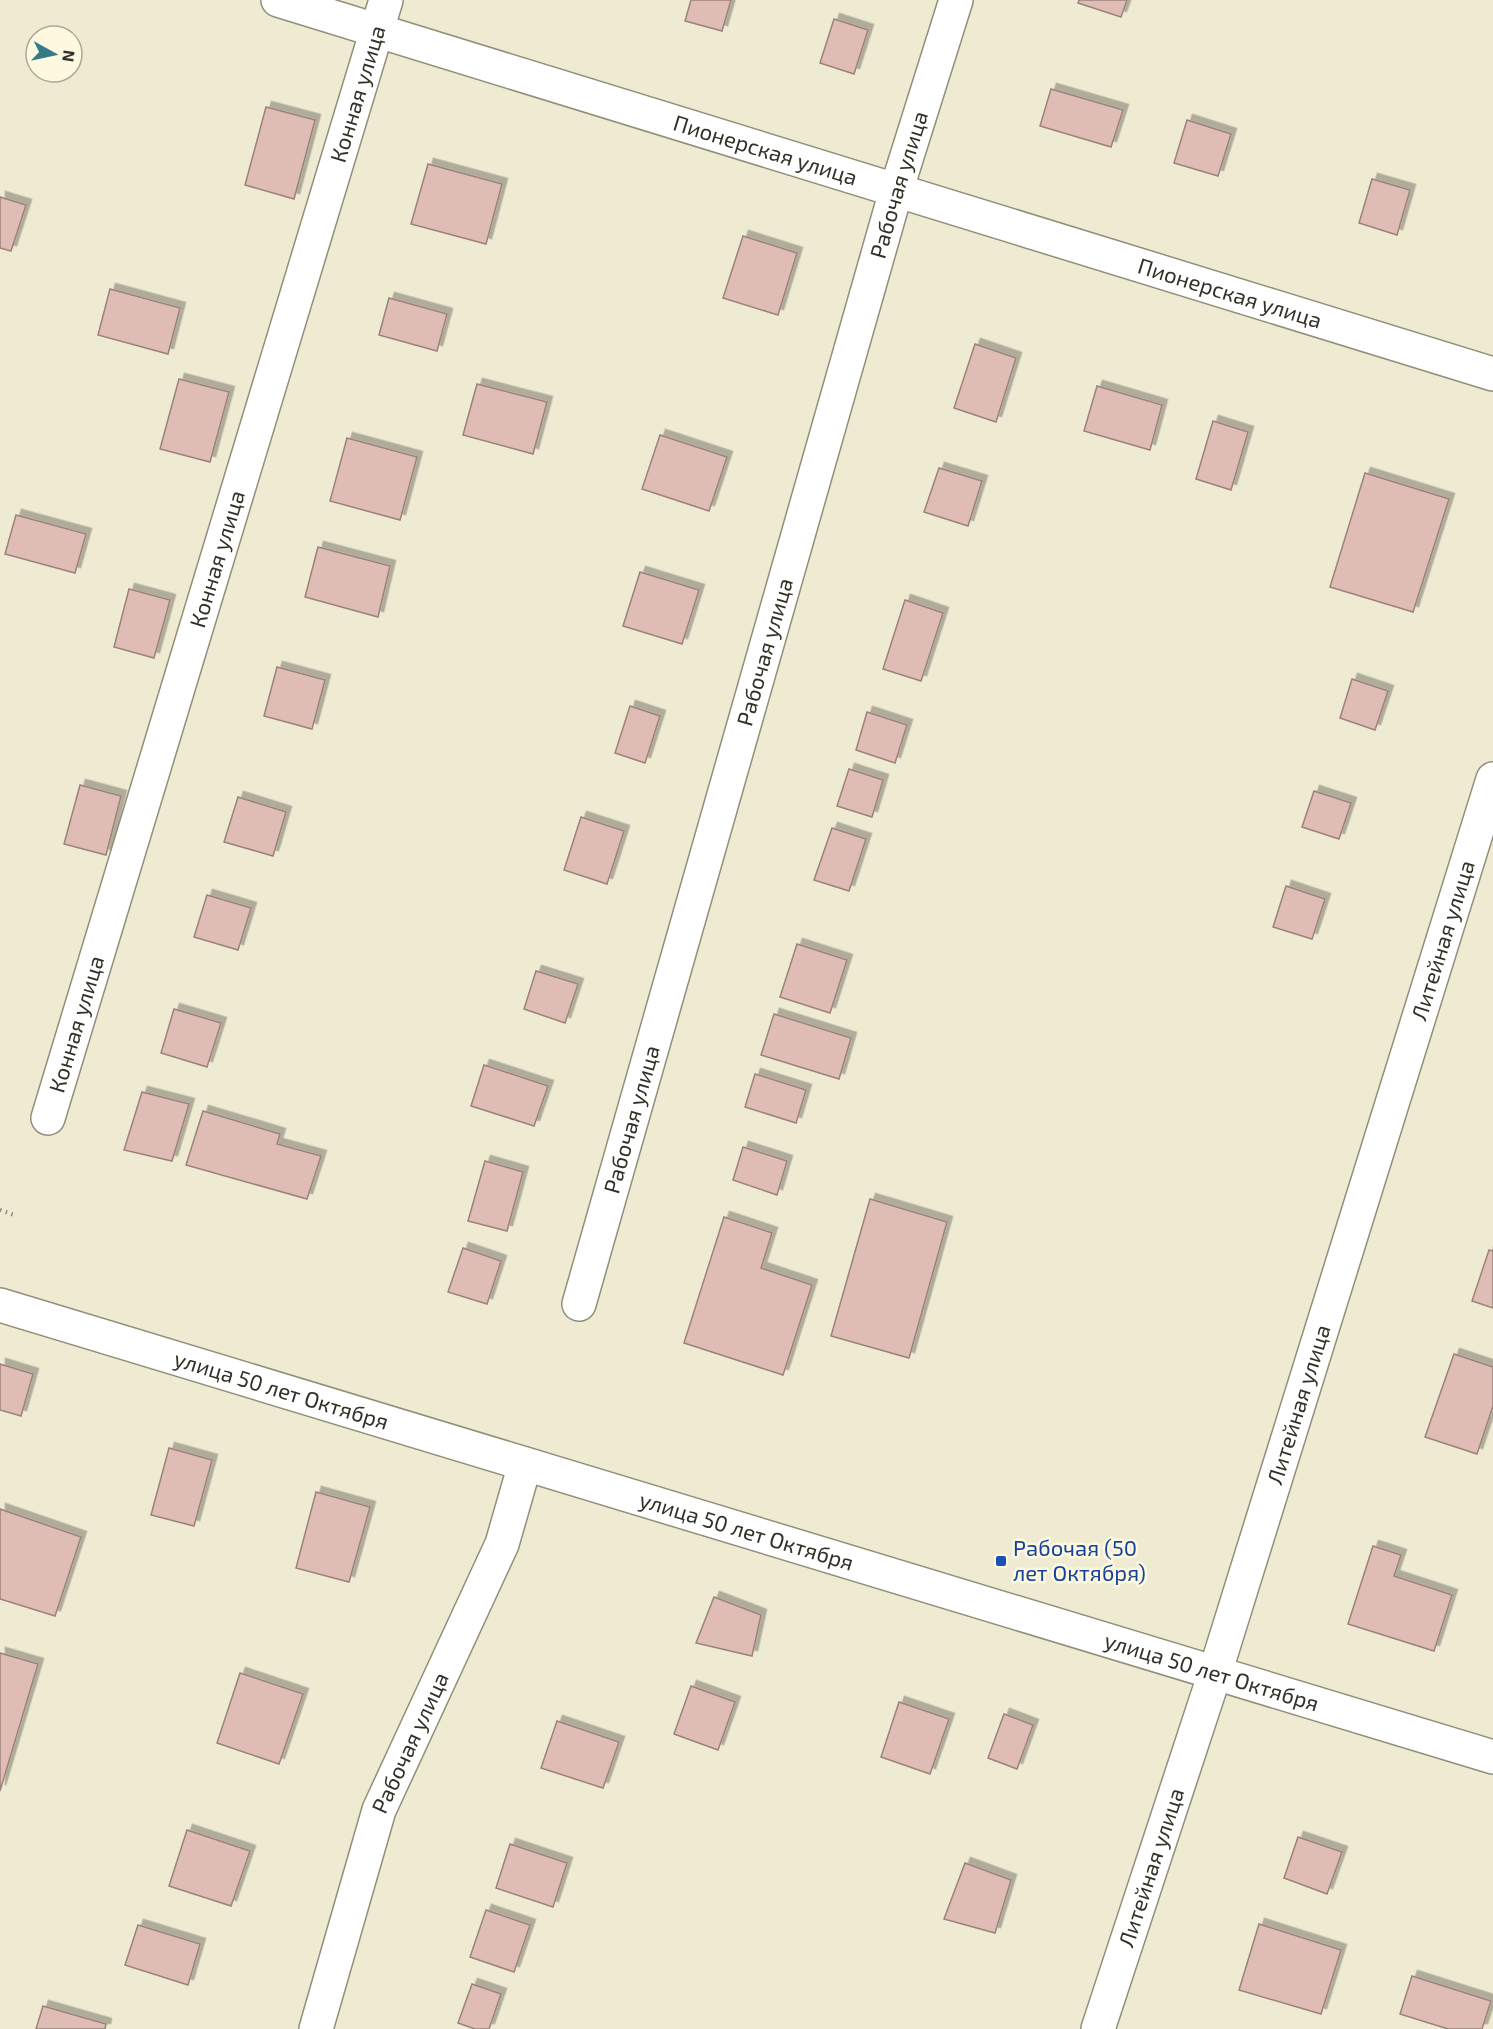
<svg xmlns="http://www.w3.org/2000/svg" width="1493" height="2029" font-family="'Exo 2',sans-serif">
  <defs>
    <filter id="shadow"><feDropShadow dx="5.5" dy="-5.5" stdDeviation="0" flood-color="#0004"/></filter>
  </defs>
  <rect width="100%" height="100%" fill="#efebd3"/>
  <g fill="#e0bdb4" stroke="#9b827b" stroke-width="1.5" filter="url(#shadow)">
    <path d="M691 0H731L722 31 685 21Z"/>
    <path d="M1079 0H1127L1121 17 1078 3Z"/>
    <path d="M834 19 868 30 854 74 820 63Z"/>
    <path d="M1051 89 1123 110 1111 147 1040 126Z"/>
    <path d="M266 107 315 120 294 199 245 185Z"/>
    <path d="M1187 120 1231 134 1218 176 1174 163Z"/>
    <path d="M428 164 502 184 486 244 411 224Z"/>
    <path d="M1372 179 1410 190 1397 235 1359 223Z"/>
    <path d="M0 197 26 205 11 251 0 248Z"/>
    <path d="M743 236 797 253 778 315 723 298Z"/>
    <path d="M110 289 180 308 168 354 98 335Z"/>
    <path d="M389 298 447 314 437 351 379 335Z"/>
    <path d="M975 344 1016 358 996 422 954 408Z"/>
    <path d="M179 379 229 392 210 462 160 449Z"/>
    <path d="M477 384 547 402 533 454 463 435Z"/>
    <path d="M1097 386 1162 405 1150 450 1084 431Z"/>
    <path d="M1213 421 1248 432 1231 490 1196 479Z"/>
    <path d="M660 435 727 457 709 511 642 489Z"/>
    <path d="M347 438 417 457 400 520 330 501Z"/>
    <path d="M939 468 982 481 968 526 924 512Z"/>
    <path d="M1365 473 1449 499 1413 612 1330 587Z"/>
    <path d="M16 515 86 534 75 573 5 554Z"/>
    <path d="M318 547 390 566 378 617 305 597Z"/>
    <path d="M640 572 699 590 682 644 623 626Z"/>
    <path d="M129 589 170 600 154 658 114 647Z"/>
    <path d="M905 600 943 613 921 681 883 669Z"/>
    <path d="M277 667 325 680 312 729 264 716Z"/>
    <path d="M1352 679 1388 691 1375 730 1340 718Z"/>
    <path d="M630 706 660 716 645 763 615 753Z"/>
    <path d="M867 712 907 725 895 763 856 750Z"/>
    <path d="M849 769 883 780 872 817 837 806Z"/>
    <path d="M80 785 121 796 106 855 64 844Z"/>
    <path d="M1314 791 1351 803 1339 839 1302 827Z"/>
    <path d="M238 797 286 812 273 856 224 842Z"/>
    <path d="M581 817 624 831 607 884 564 870Z"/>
    <path d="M832 828 866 839 849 891 814 880Z"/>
    <path d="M1286 886 1325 899 1312 939 1273 927Z"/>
    <path d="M207 895 251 908 238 950 194 937Z"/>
    <path d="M797 944 847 960 830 1013 780 997Z"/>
    <path d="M536 971 578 984 565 1023 524 1009Z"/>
    <path d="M174 1009 221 1023 207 1067 161 1053Z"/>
    <path d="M774 1014 851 1038 839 1079 761 1055Z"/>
    <path d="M484 1065 548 1086 534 1126 471 1106Z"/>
    <path d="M755 1074 806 1090 796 1123 745 1107Z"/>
    <path d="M142 1092 189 1104 172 1161 124 1150Z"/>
    <path d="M203 1111 280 1134 277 1144 321 1156 307 1199 186 1165Z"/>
    <path d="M743 1147 787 1161 777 1195 733 1180Z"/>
    <path d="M485 1161 523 1172 507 1231 468 1221Z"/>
    <path d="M870 1199 947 1222 909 1358 831 1336Z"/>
    <path d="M724 1217 772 1233 761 1268 812 1285 783 1375 684 1343Z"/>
    <path d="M463 1248 501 1261 487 1304 448 1292Z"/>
    <path d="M1489 1250 1493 1251V1308L1472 1301Z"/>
    <path d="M1454 1354 1493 1367V1406L1477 1454 1425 1437Z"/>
    <path d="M0 1364 33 1374 21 1416 0 1410Z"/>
    <path d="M169 1448 212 1460 194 1526 151 1515Z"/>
    <path d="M316 1492 370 1507 349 1582 296 1568Z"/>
    <path d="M0 1509 81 1537 55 1616 0 1599Z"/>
    <path d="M1373 1546 1401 1555 1394 1576 1452 1595 1434 1651 1348 1624Z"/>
    <path d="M714 1597 761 1615 752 1656 696 1643Z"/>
    <path d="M0 1653 38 1664 0 1791Z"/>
    <path d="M240 1673 303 1694 279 1764 217 1743Z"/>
    <path d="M691 1686 735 1702 718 1750 674 1734Z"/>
    <path d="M899 1702 949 1719 930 1774 881 1757Z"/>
    <path d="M1004 1714 1033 1725 1017 1769 988 1758Z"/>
    <path d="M557 1721 619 1742 603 1788 541 1768Z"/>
    <path d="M187 1830 250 1851 231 1906 169 1886Z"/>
    <path d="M1298 1837 1342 1852 1327 1894 1284 1878Z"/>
    <path d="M510 1844 567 1863 553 1907 496 1888Z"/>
    <path d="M965 1863 1011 1880 995 1933 944 1919Z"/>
    <path d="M486 1910 530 1925 514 1972 470 1957Z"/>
    <path d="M1259 1924 1341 1950 1321 2014 1239 1990Z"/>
    <path d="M138 1925 200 1944 188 1985 125 1965Z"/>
    <path d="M1412 1976 1491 2001 1482 2029H1448L1400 2014Z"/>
    <path d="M472 1984 501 1994 489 2029H475L458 2023Z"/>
    <path d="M43 2006 106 2024 105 2029H36Z"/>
  </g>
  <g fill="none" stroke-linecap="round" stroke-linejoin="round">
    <g stroke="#928e78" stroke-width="36">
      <g id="street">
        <path id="s1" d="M278 0 1493 374"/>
        <path id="s2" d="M48 1118 386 0"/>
        <path id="s3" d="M579 1304 896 191 956 0"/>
        <path id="s4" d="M316 2029 379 1810 502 1544 525 1464"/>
        <path id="s5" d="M1098 2029 1215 1673 1493 779"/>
      </g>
    </g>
    <g stroke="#928e78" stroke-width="36">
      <g id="secondary">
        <path id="s6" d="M0 1305 1493 1757"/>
      </g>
    </g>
    <path stroke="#8e8b7a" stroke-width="4" stroke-dasharray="1.5 4.5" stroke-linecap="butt" d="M0 1210 17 1216"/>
    <use href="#street" stroke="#fff" stroke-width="33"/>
    <use href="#secondary" stroke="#fff" stroke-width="33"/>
  </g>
  <rect fill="#1a4fb4" stroke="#fcf9e0" stroke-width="2" x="995" y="1555" width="12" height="12" rx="3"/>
  <g text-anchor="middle" stroke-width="5" stroke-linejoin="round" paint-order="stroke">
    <g font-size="22" fill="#323127" stroke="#fcf9e0">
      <text dy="8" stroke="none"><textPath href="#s2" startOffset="1070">Конная улица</textPath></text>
      <text dy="8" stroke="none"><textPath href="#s1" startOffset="510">Пионерская улица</textPath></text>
      <text dy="8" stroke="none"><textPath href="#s3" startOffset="1164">Рабочая улица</textPath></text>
      <text dy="8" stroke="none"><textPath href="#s1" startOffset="996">Пионерская улица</textPath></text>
      <text dy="8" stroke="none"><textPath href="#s2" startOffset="584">Конная улица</textPath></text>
      <text dy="8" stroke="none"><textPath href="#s3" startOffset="678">Рабочая улица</textPath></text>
      <text dy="8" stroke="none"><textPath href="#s5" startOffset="1142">Литейная улица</textPath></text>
      <text dy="8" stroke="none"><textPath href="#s2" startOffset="98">Конная улица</textPath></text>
      <text dy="8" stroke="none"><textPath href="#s3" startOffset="192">Рабочая улица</textPath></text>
      <text dy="8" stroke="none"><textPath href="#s6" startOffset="294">улица 50 лет Октября</textPath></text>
      <text dy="8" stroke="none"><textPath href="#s5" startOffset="656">Литейная улица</textPath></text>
      <text dy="8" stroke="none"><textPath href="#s6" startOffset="780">улица 50 лет Октября</textPath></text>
      <text dy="8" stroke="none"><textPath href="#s6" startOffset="1266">улица 50 лет Октября</textPath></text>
      <text dy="8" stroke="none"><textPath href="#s4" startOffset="302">Рабочая улица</textPath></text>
      <text dy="8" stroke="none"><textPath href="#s5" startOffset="170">Литейная улица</textPath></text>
    </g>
    <g font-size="22" fill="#164399" stroke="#fcf9e0" text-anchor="start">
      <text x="1013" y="1556">Рабочая (50<tspan x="1013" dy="25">лет Октября)</tspan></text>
    </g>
  </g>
  <g transform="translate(54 54) rotate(98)"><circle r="28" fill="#fcf9e0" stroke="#aba996" stroke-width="1.5"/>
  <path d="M0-4.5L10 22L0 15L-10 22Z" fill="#347b85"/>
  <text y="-9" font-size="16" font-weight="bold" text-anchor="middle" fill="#323127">N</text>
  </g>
</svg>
